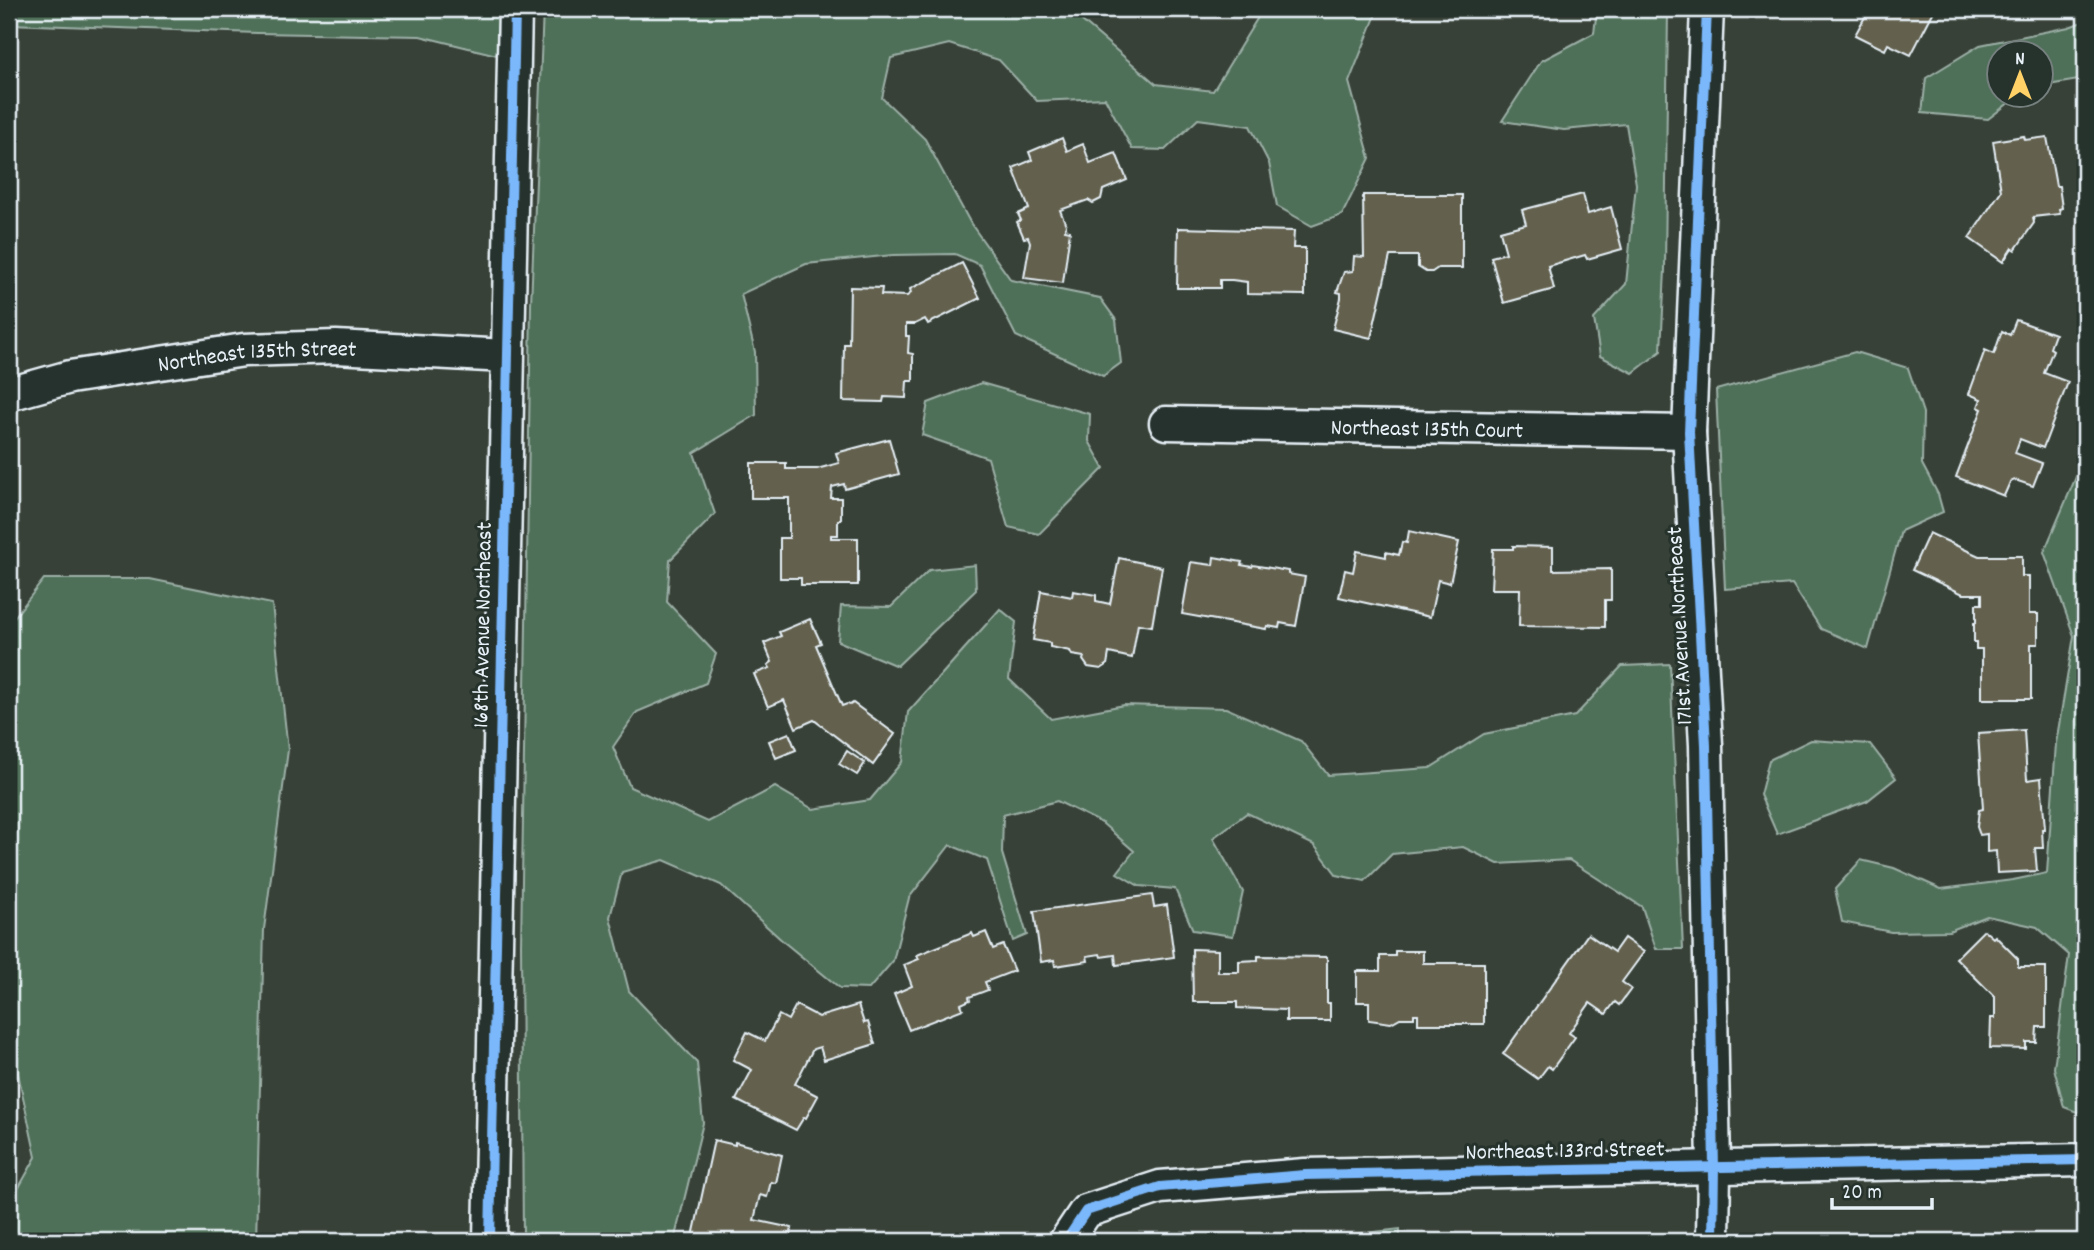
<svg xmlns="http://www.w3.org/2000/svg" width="2094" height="1250" font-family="Dekko,sans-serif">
  <rect width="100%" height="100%" fill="#384137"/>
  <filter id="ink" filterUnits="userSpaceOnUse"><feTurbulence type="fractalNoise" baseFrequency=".0143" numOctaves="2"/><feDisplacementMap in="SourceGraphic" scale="14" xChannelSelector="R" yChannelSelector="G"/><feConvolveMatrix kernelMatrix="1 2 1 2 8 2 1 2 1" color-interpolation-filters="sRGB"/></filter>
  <g filter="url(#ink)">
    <g fill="#506f58" stroke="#9cb0a8" stroke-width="2">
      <path d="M9 9H515L513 59 420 36 257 33 9 24Z"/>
      <path d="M543 9H747L785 18 802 9H1068L1156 84 1213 91 1263 9H1375V17L1349 82 1370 158 1342 215 1312 226 1277 206 1269 163 1250 126 1198 119 1165 150 1132 149 1105 98 1037 101 999 60 949 44 891 58 882 98 925 139 971 224 1011 280 1100 298 1116 320 1121 363 1103 376 1016 336 980 265 955 254 893 255 806 264 741 294 755 352 756 415 694 453 715 514 670 560 667 602 716 654 706 683 637 712 613 747 630 787 708 822 775 787 813 809 870 800 902 762 908 712 1000 609 1016 622 1009 679 1051 719 1124 705 1226 708 1301 741 1328 775 1430 768 1484 734 1575 716 1622 666 1670 664 1683 949H1656L1642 907 1569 860 1498 864 1463 847 1392 854 1365 881 1337 875 1314 845 1247 813 1213 838 1243 892 1233 936 1193 930 1175 889 1139 886 1117 873 1134 851 1102 823 1057 801 1003 815 1002 853 1027 935 1013 941 987 860 950 845 909 898 893 961 869 989 840 988 785 943 721 885 664 860 622 872 610 917 629 991 697 1063 703 1123 674 1241H523L521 945 531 304Z"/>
      <path d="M1597 9H1668L1665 270 1661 351 1633 373 1600 356 1594 319 1626 284 1636 184 1626 124 1564 130 1502 121 1541 61 1594 33Z"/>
      <path d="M2085 21V79L2042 86V52H2000V94L2019 95 1988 119 1922 113 1926 78 1980 45 2069 27Z"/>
      <path d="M1855 352 1908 368 1923 413 1922 464 1938 494 1943 512 1901 531 1868 649 1821 629 1792 584 1725 589 1716 390Z"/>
      <path d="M981 383 1090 414 1089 441 1104 468 1039 534 1008 527 988 458 922 435 928 403Z"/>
      <path d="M2085 449V1115L2064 1107 2054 1068 2069 955 2037 927 1987 916 1949 931 1891 932 1842 922 1835 889 1861 860 1894 868 1941 889 2013 880 2047 873 2056 743 2074 636 2044 552 2079 470Z"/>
      <path d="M975 565 976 590 897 666 838 641 841 606 891 607 929 570Z"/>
      <path d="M44 579H150L272 604 288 750 264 929 256 1241H9V1205L36 1157 9 1032V624Z"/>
      <path d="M1811 740 1870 744 1896 778 1867 801 1777 834 1760 795 1769 760Z"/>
      <path d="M1400 1229V1241H1338L1339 1236Z"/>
    </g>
    <g fill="#63614d" stroke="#e8f1f8" stroke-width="2">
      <path d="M1866 9H1935L1911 55 1888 44 1885 50 1855 35 1866 15 1863 14Z"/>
      <path d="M2024 136 2025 140 2047 137 2056 186H2059L2062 208 2059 209 2060 214 2033 217 2034 223 2015 250 2012 248 2003 262 1969 238 2001 191 1993 141Z"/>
      <path d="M1062 138 1067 151 1083 144 1090 163 1116 153 1127 180 1103 190 1101 199 1093 203 1088 200 1060 210 1066 225 1065 230 1070 231 1063 283 1024 278 1030 242 1028 237 1024 238 1017 222 1021 220 1018 214 1029 209 1013 168 1032 160 1029 152Z"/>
      <path d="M1583 194 1588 214 1611 207 1622 249 1587 259 1585 255 1548 266 1554 289 1504 303 1491 257 1506 253 1500 231 1526 224 1522 210Z"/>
      <path d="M1363 195H1462V268H1438L1432 272H1426L1418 267V256H1390L1371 338 1333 329 1341 298V293L1337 292 1344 272 1353 271 1354 256 1364 257Z"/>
      <path d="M1178 228 1294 231 1293 248H1305V295L1247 294V282L1232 280H1220V288H1177Z"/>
      <path d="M962 263 980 298 928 324 925 319 915 324H906V336H909L908 353 913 354V381H907L906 398 884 397 883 402 843 401 844 344H849L850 287 882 288 881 295 907 296 911 293 910 289Z"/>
      <path d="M2016 320 2055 334 2050 348 2053 350 2044 373 2068 382 2043 448 2020 439 2015 453 2042 463 2033 486 2015 480 2010 482 2004 496 1956 477 1982 409 1978 407 1981 399 1969 394 1985 350 1994 354 2002 331 2010 335Z"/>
      <path d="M889 439 899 474 845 489 844 484 832 487 831 498H841V520H838V535H831V538H858V585H801V578H780V538H789V498H751V463H786V469H817L839 463 836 453Z"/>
      <path d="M1409 531 1459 542 1450 583 1438 580 1430 617 1339 597 1345 570 1353 572 1357 551 1386 557V552L1399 555 1402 542 1407 543Z"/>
      <path d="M1929 533 1979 556H2022V576H2029V614H2038V644H2031V699H1982V649H1976V642H1974V623H1976V604H1982V594H1963L1912 570Z"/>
      <path d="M1513 546 1553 547V570L1611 569V600H1605V627L1519 626 1520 589H1491L1493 549H1513Z"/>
      <path d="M1214 557 1242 562 1241 565 1252 567 1253 565 1288 571V574L1305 577 1296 626 1280 623 1279 628 1267 626 1266 629 1182 614 1191 562 1213 565Z"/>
      <path d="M1119 558 1162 567 1152 626 1138 624 1132 658 1109 653 1107 665 1101 669 1088 667 1083 660 1084 657 1072 655 1070 651 1050 647V643L1033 640 1041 591 1072 597 1073 591 1096 595V601L1110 604Z"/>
      <path d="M810 619 821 643 816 645 842 706 847 704 850 705 853 703 895 734 873 765 814 720 796 728 784 700 768 707 754 674 770 668 768 665 772 662 764 643 781 636 779 632Z"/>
      <path d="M2024 730 2027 780 2041 778 2045 829H2042L2043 848H2035L2037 871 1997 873 1996 851 1987 852V834L1980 835 1977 827 1979 810 1983 809 1978 733Z"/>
      <path d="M789 733 796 750 776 758 769 741Z"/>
      <path d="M847 751 865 763 857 775 839 764Z"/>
      <path d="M1152 895 1154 907 1167 905 1174 957 1116 965 1115 955 1101 957 1100 954 1087 956 1088 961 1055 966 1054 960 1041 962 1034 911Z"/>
      <path d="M1984 930 1993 938 1995 936 2018 959V967H2046V1027H2037L2036 1042H2026V1049L1990 1048 1991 1018H1995V997L1956 958Z"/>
      <path d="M986 932 993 949 1003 945 1014 971 985 982 988 990 969 997 970 1000 961 1004 963 1009 909 1030 894 994 912 986 904 965 919 959 917 955 972 933 974 937Z"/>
      <path d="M1588 934 1614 952 1624 938 1644 952 1622 982 1631 989 1619 1005 1615 1002 1606 1014 1590 1003 1569 1033 1575 1037 1552 1069 1548 1066 1538 1079 1503 1054Z"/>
      <path d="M1192 949 1218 950V972H1239V961L1258 960V956L1327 957V1003H1330V1021H1286V1010L1237 1008V1002H1193Z"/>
      <path d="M1395 951H1423V963H1484V1024H1418V1014H1414V1018H1400L1391 1023 1369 1020V1002H1357V971H1380V956H1395Z"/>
      <path d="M796 1005 819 1017 858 1005 864 1023 868 1022 875 1044 824 1060 820 1047 813 1049 795 1084 818 1096 806 1118 804 1117 796 1130 736 1100 752 1070 733 1060 747 1032 765 1041 779 1015 788 1020Z"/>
      <path d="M714 1140 735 1145V1142L782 1155 776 1183 771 1182 767 1197 760 1195 754 1220 792 1228 789 1241H692Z"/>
    </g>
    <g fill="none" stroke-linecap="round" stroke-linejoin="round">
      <g stroke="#e8f1f8" stroke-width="37">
        <g id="minor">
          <path d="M1707 9 1689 432 1706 745 1714 1167 1713 1241"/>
          <path id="s1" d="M9 394 70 377 244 350 336 347 507 356"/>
          <path id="s2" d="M1166 423 1689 432"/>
          <path d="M490 1241 515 9"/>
          <path d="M1066 1241 1086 1211 1160 1187 1305 1175 2085 1160"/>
        </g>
      </g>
      <use href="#minor" stroke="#26332d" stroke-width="32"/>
      <g stroke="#26332d" stroke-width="15">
        <g id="cycleway">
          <path d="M1707 9 1689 432 1706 745 1714 1167 1713 1241"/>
          <path d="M490 1241 515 9"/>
          <path d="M1066 1241 1086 1211 1160 1187 1305 1175 2085 1160"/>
        </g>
      </g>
      <use href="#cycleway" stroke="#7ab7fb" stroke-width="10"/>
    </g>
  </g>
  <g text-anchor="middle" stroke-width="6" stroke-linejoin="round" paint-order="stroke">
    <g font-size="23" fill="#e8f1f8" stroke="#26332d">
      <text dy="8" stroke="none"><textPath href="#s1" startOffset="252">Northeast 135th Street</textPath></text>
      <text dy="8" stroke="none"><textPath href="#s2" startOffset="261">Northeast 135th Court</textPath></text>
      <text transform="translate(481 625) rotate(-89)" y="8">168th Avenue Northeast</text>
      <text transform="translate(1678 626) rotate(-93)" y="8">171st Avenue Northeast</text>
      <text transform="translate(1565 1149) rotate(-1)" y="8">Northeast 133rd Street</text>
    </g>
  </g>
  <rect width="2094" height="1250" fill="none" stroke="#26332d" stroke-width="35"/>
  <rect x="18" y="18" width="2059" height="1215" fill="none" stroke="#e8f1f8" stroke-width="2.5" filter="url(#ink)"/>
  <g transform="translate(2020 74)"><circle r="33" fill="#26332d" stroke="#747f7e" stroke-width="2"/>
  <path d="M0-5L12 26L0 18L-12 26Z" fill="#ffd166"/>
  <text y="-10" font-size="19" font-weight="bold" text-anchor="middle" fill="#e8f1f8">N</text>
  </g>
  <path d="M1832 1198v10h100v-10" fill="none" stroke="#e8f1f8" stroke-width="3.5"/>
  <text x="1842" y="1198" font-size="21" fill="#e8f1f8" stroke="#26332d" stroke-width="5" paint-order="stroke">20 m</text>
</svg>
